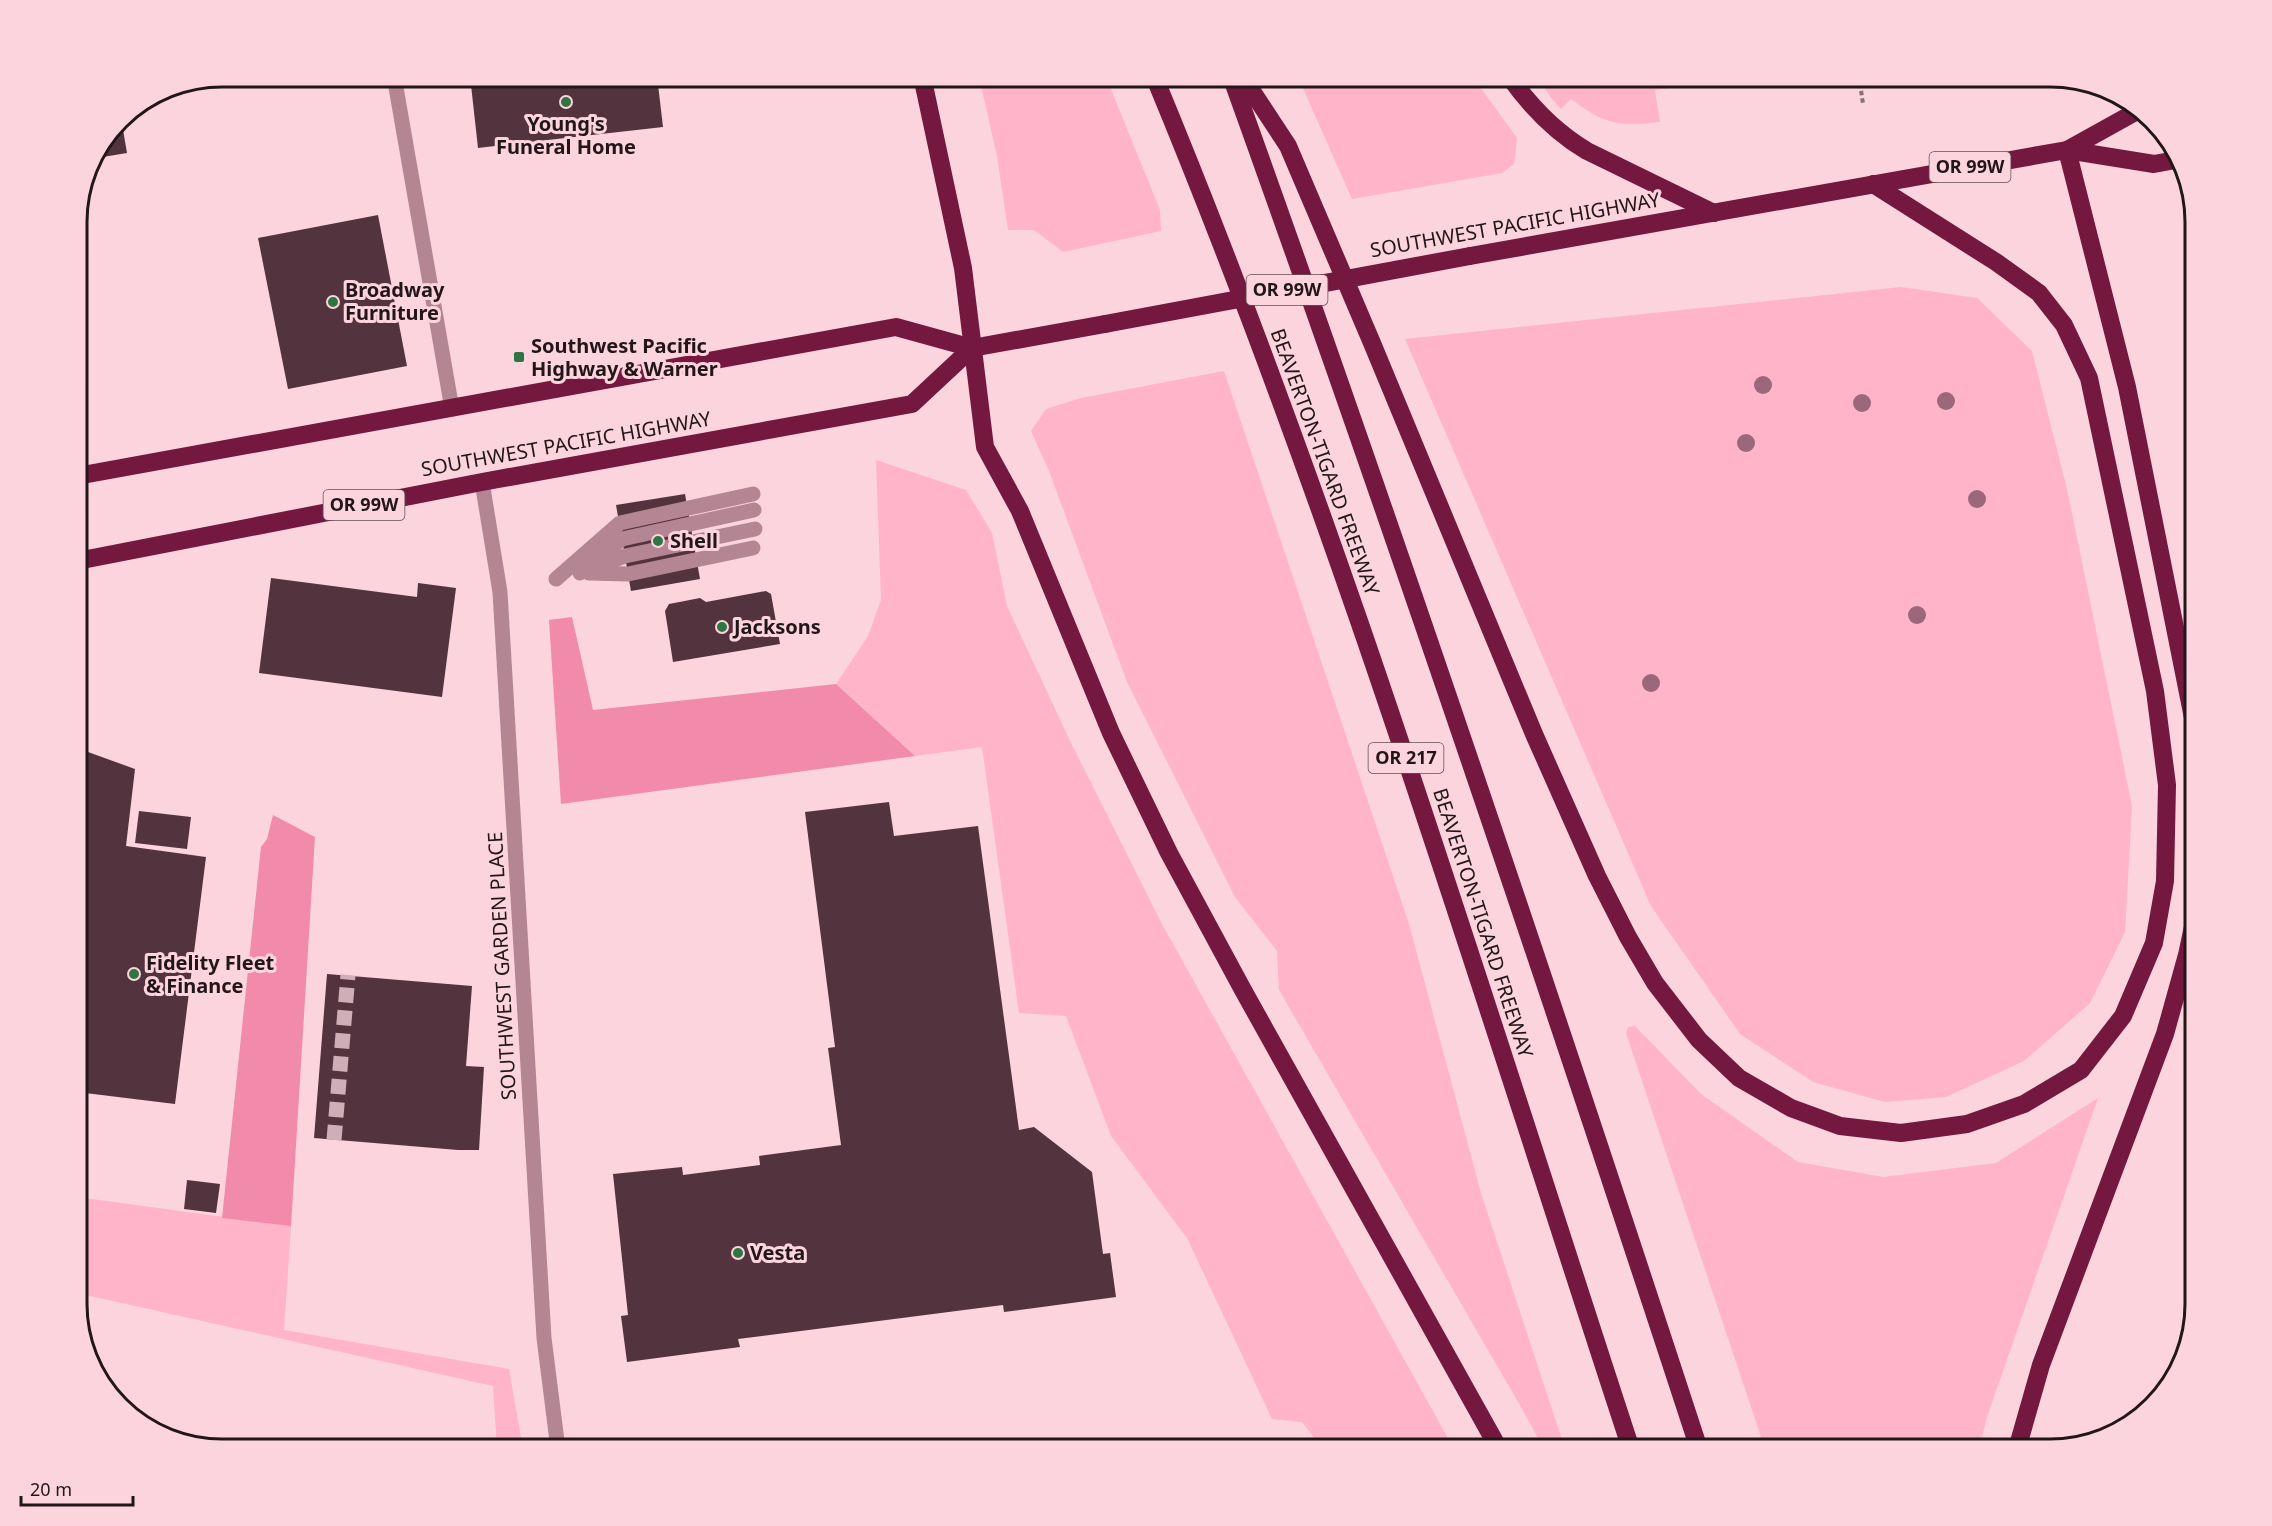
<svg xmlns="http://www.w3.org/2000/svg" width="2272" height="1526" font-family="'Noto Sans',sans-serif">
  <rect width="100%" height="100%" fill="#fbd4de"/>
  <g fill="#ffb4ca">
    <path d="M979 77H1106L1160 210 1161 231 1063 252 1034 230H1008L997 156Z"/>
    <path d="M1298 77H1473L1517 138 1514 164 1502 173 1352 199Z"/>
    <path d="M1537 77H1760L1655 90 1660 122C1618 127 1604 124 1571 99L1561 109 1552 99Z"/>
    <path d="M1901 287 1977 298 2032 351 2067 489 2132 806 2125 932 2090 1003 2024 1061 1946 1097 1885 1102 1813 1082 1740 1034 1651 906 1405 339Z"/>
    <path d="M1224 371 1409 924 1481 1193 1565 1449H1544L1521 1407 1279 990 1277 951 1235 897 1127 682 1049 471 1031 431 1046 409 1081 398Z"/>
    <path d="M876 460 966 490 992 533 1007 606 1070 741 1162 924 1454 1449H1323L1302 1422 1272 1419 1187 1238 1111 1136 1066 1016 1019 1013 982 747 915 756 836 684 868 636 881 600Z"/>
    <path d="M1635 1026 1701 1094 1798 1162 1883 1177 1996 1163 2098 1098 1987 1417 1979 1449H1765L1626 1033 1628 1027Z"/>
    <path d="M77 1197 291 1226 284 1330 509 1369 523 1449H497L493 1386 77 1293Z"/>
  </g>
  <g fill="#f18aab">
    <path d="M572 617 593 710 836 684 915 756 561 804 549 620Z"/>
    <path d="M273 815 315 837 291 1226 222 1218 261 847 267 839Z"/>
  </g>
  <g fill="#53343e">
    <path d="M470 76H657L663 127 478 148Z"/>
    <path d="M121 118 127 153 91 159 119 119Z"/>
    <path d="M378 215 407 366 288 389 258 238Z"/>
    <path d="M685 494 700 579 631 591 616 505Z"/>
    <path d="M271 578 417 597 418 583 456 588 442 697 259 673Z"/>
    <path d="M766 591 771 594 780 644 673 662 665 611 669 604 700 598 706 602Z"/>
    <path d="M77 748 135 769 126 846 206 857 175 1104 77 1092Z"/>
    <path d="M889 802 894 836 978 826 1019 1130 1034 1127 1092 1172 1103 1254 1110 1253 1116 1297 1004 1312 1003 1305 738 1339 740 1347 627 1362 621 1316 628 1315 613 1174 682 1167 683 1175 760 1165 759 1156 841 1145 828 1048 835 1047 805 812Z"/>
    <path d="M139 811 191 817 187 849 135 843Z"/>
    <path d="M327 974 472 986 466 1066 484 1067 479 1150H458L314 1138Z"/>
    <path d="M187 1180 220 1184 216 1213 184 1209Z"/>
  </g>
  <g fill="none" stroke-linecap="round" stroke-linejoin="round">
    <path stroke="#d0aeb7" stroke-width="15" stroke-dasharray="15 8" stroke-linecap="butt" d="M334 1140 348 975"/>
    <path stroke="#8a7178" stroke-width="4" stroke-dasharray="4.5 3" stroke-linecap="butt" d="M1859 76 1863 104"/>
    <g stroke="#b48693" stroke-width="15">
      <path d="M394 76 452 409"/>
      <path d="M482 482 500 592 544 1338 558 1449"/>
      <path d="M591 569 625 556 755 529"/>
      <path d="M580 573 622 539 754 510"/>
      <path d="M589 573 628 574 753 548"/>
      <path d="M556 579 620 523 753 494"/>
    </g>
    <g stroke="#74183f" stroke-width="18">
      <path d="M922 76 963 268 985 447 1020 511 1111 733 1169 853 1243 990 1499 1449"/>
      <path d="M1154 76C1340 524 1480 989 1631 1449"/>
      <path d="M1231 76C1395 532 1549 990 1699 1449"/>
      <path d="M1242 76 1288 146 1372 343 1534 734 1597 876 1628 937 1655 983 1699 1040 1739 1078 1791 1108 1840 1126 1901 1133 1967 1124 2024 1104 2081 1070 2123 1016 2154 943 2165 881 2167 785 2155 691 2089 378 2064 325 2039 293 1996 262 1873 184"/>
      <path d="M1509 76C1530 106 1555 132 1587 151L1714 213"/>
      <path d="M2067 150 2127 387 2195 728"/>
      <path d="M2067 150 2139 110"/>
      <path d="M1470 256 2067 150 2154 164 2181 159"/>
      <path d="M77 476 896 327 972 348 1105 324"/>
      <path d="M77 561 482 482 912 404 972 348"/>
      <path d="M2017 1449 2041 1365 2165 1034 2187 955 2195 917"/>
    </g>
    <path stroke="#74183f" stroke-width="18" d="M1105 324 1470 256"/>
  </g>
  <g fill="#9b677a">
    <circle cx="1763" cy="385" r="9"/>
    <circle cx="1946" cy="401" r="9"/>
    <circle cx="1862" cy="403" r="9"/>
    <circle cx="1746" cy="443" r="9"/>
    <circle cx="1977" cy="499" r="9"/>
    <circle cx="1917" cy="615" r="9"/>
    <circle cx="1651" cy="683" r="9"/>
  </g>
  <g fill="#2e7542" stroke="#fbd4de" stroke-width="2">
    <circle cx="566" cy="102" r="6"/>
    <circle cx="333" cy="302" r="6"/>
    <rect x="513" y="351" width="12" height="12" rx="3"/>
    <circle cx="658" cy="541" r="6"/>
    <circle cx="722" cy="627" r="6"/>
    <circle cx="134" cy="974" r="6"/>
    <circle cx="738" cy="1253" r="6"/>
  </g>
  <g text-anchor="middle" stroke-width="6" stroke-linejoin="round" paint-order="stroke">
    <g fill="#fbd4de" stroke="#644f55" stroke-width="1.5">
      <rect x="1929.5" y="152" width="81" height="30" rx="4.5"/>
      <rect x="1246.5" y="275" width="81" height="30" rx="4.5"/>
      <rect x="323.5" y="490" width="81" height="30" rx="4.5"/>
      <rect x="1368.5" y="743" width="75" height="30" rx="4.5"/>
    </g>
    <g font-size="18" font-weight="bold" fill="#23161a">
      <text x="1970" y="173">OR 99W</text>
      <text x="1287" y="296">OR 99W</text>
      <text x="364" y="511">OR 99W</text>
      <text x="1406" y="764">OR 217</text>
    </g>
    <g font-size="20" font-weight="bold" fill="#23161a" stroke="#fbd4de" text-anchor="start">
      <text x="566" y="131" text-anchor="middle">Young's<tspan x="566" dy="23">Funeral Home</tspan></text>
      <text x="345" y="297">Broadway<tspan x="345" dy="23">Furniture</tspan></text>
      <text x="531" y="353">Southwest Pacific<tspan x="531" dy="23">Highway &amp; Warner</tspan></text>
      <text x="670" y="548">Shell</text>
      <text x="734" y="634">Jacksons</text>
      <text x="146" y="970">Fidelity Fleet<tspan x="146" dy="23">&amp; Finance</tspan></text>
      <text x="750" y="1260">Vesta</text>
    </g>
    <g font-size="20" fill="#23161a" stroke="#fbd4de">
      <text transform="translate(1515 225) rotate(-10)" y="7">SOUTHWEST PACIFIC HIGHWAY</text>
      <text transform="translate(566 444) rotate(-10)" y="7">SOUTHWEST PACIFIC HIGHWAY</text>
      <text transform="translate(1325 462) rotate(70)" y="7">BEAVERTON-TIGARD FREEWAY</text>
      <text transform="translate(1483 923) rotate(72)" y="7">BEAVERTON-TIGARD FREEWAY</text>
      <text transform="translate(502 966) rotate(-93)" y="7">SOUTHWEST GARDEN PLACE</text>
    </g>
  </g>
  <path d="M0 0H2272V1526H0ZM222 87H2050A135 135 0 0 1 2185 222V1304A135 135 0 0 1 2050 1439H222A135 135 0 0 1 87 1304V222A135 135 0 0 1 222 87Z" fill="#fbd4de" fill-rule="evenodd"/>
  <path fill="none" stroke="#23161a" stroke-width="3" d="M222 87H2050A135 135 0 0 1 2185 222V1304A135 135 0 0 1 2050 1439H222A135 135 0 0 1 87 1304V222A135 135 0 0 1 222 87Z"/>
  <path d="M21 1496v9h112v-9" fill="none" stroke="#23161a" stroke-width="3"/>
  <text x="30" y="1496" font-size="18" fill="#23161a" stroke="#fbd4de" stroke-width="4.5" paint-order="stroke">20 m</text>
</svg>
